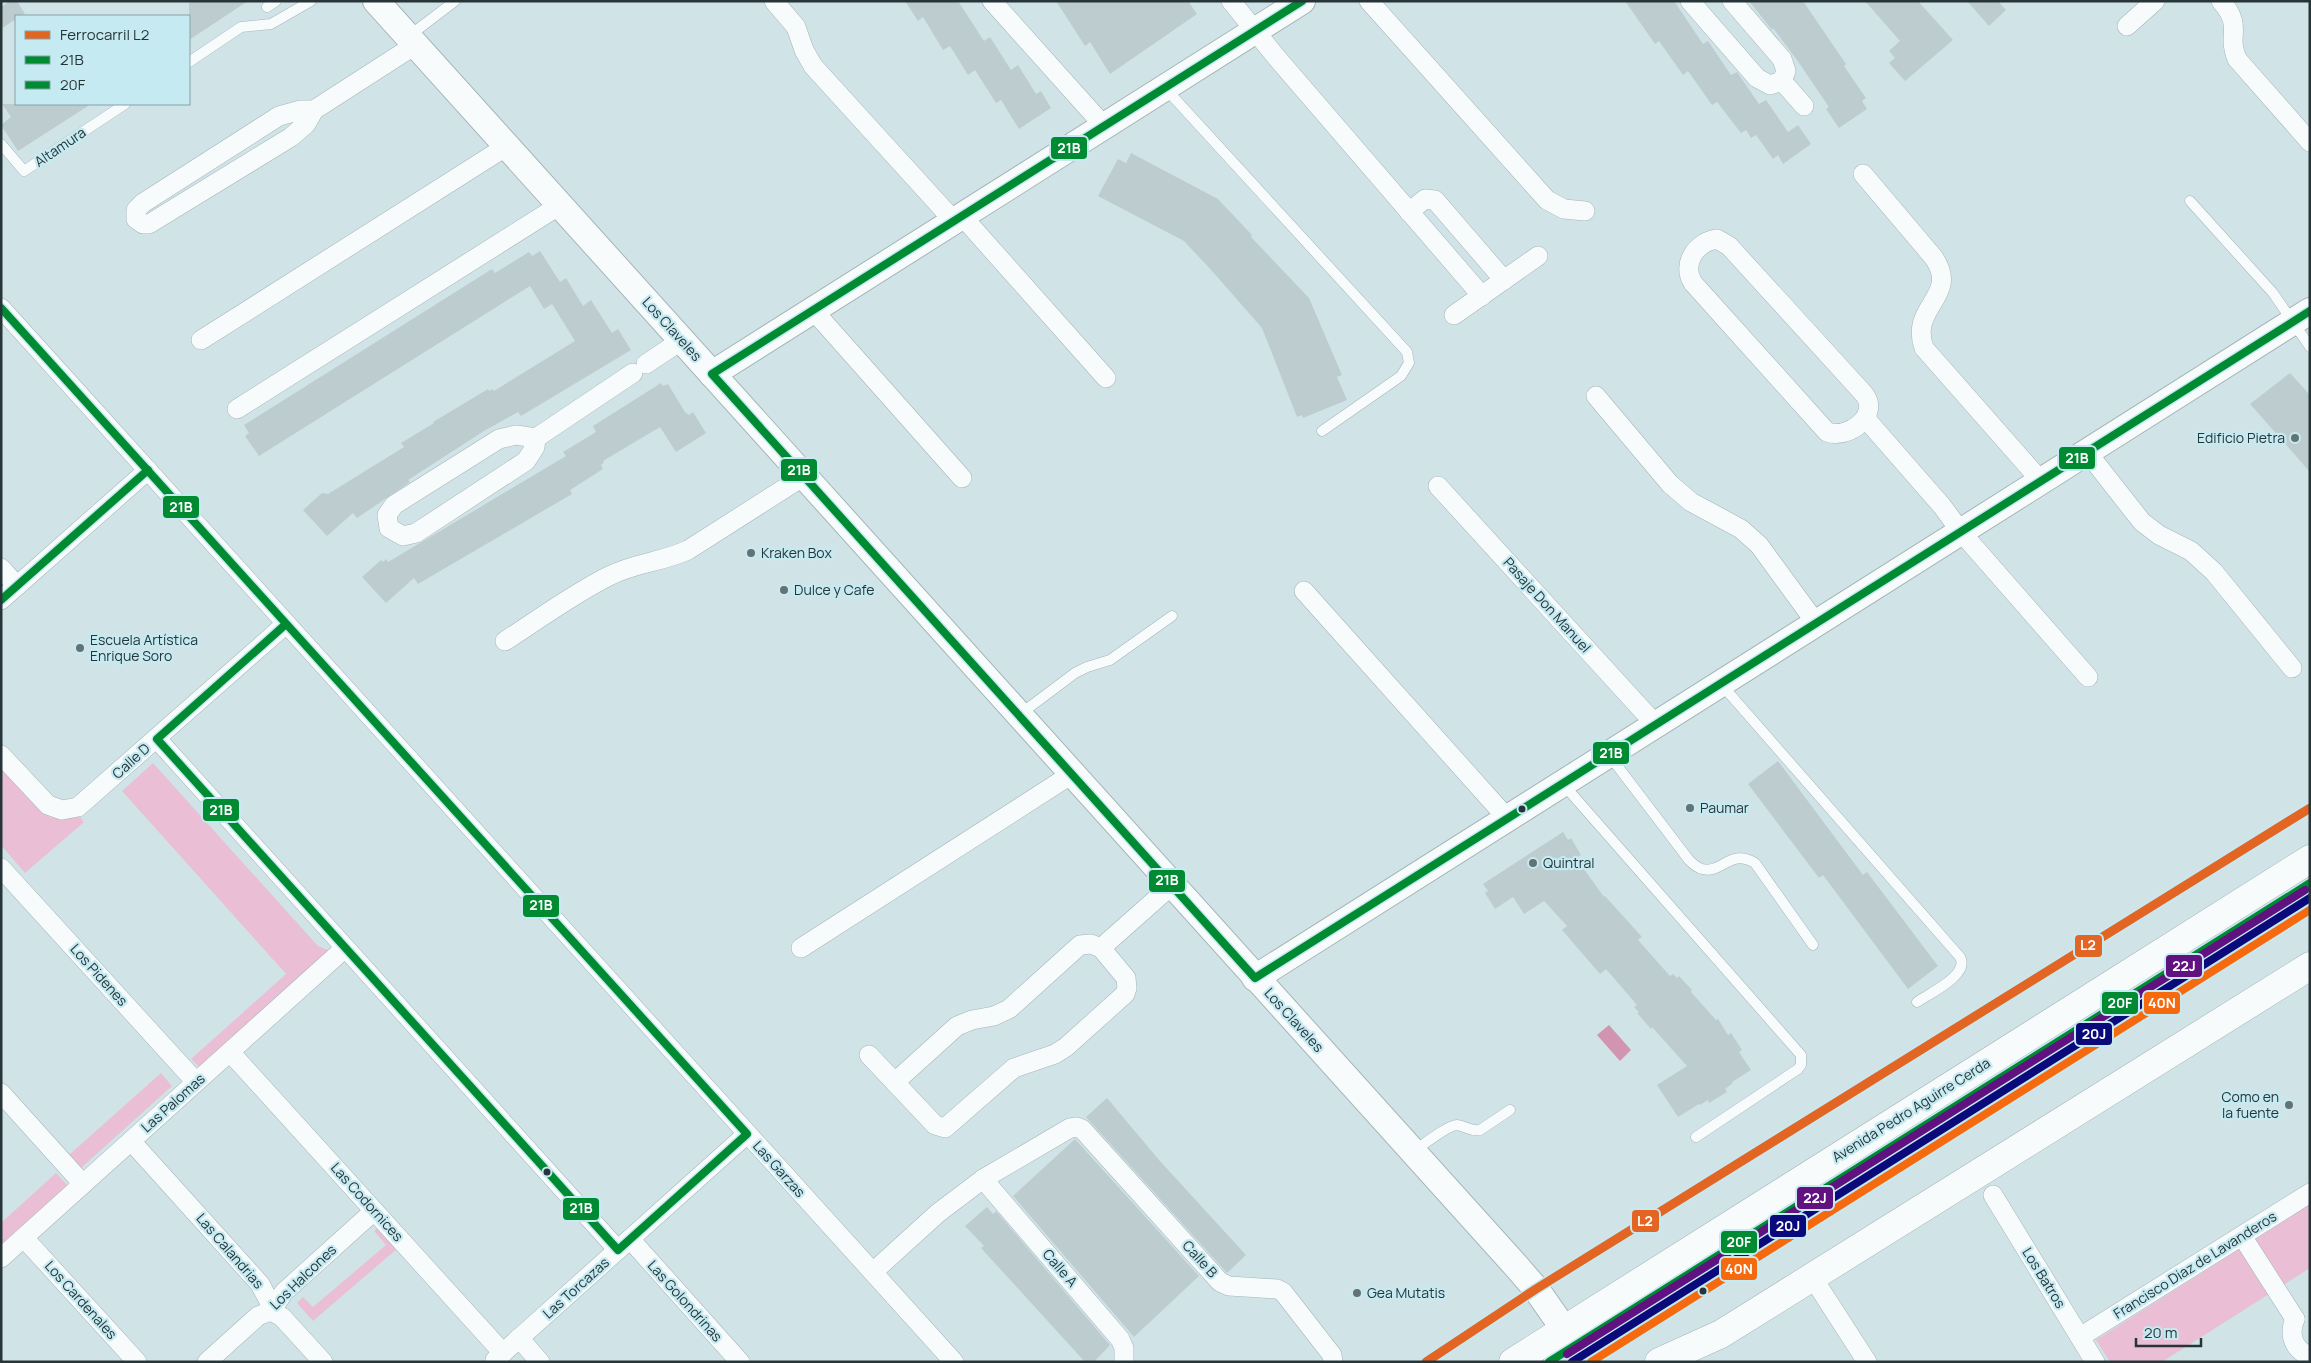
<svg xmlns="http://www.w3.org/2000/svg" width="2311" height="1363" font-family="Manrope,sans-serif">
  <rect width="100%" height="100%" fill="#d0e4e8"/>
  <g fill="#eabfd5">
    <path d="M153 763 318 946 330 951 199 1067 191 1059 286 974 122 791Z"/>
    <path d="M1 768 50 817 63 819 80 817 84 822 25 873 1 845Z"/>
    <path d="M161 1073 172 1086 81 1168 69 1155Z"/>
    <path d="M56 1173 68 1186 1 1247V1223Z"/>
    <path d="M2310 1204V1268L2162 1362H2110L2096 1340Z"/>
    <path d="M379 1227 398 1248 313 1321 297 1303 303 1297 313 1307 386 1245 374 1231Z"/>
  </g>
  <path fill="#d195b2" d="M1609 1025 1631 1050 1620 1061 1597 1035Z"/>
  <g fill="#bdcccf">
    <path d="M10 1H17L25 14 16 16V19L1 29V7Z"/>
    <path d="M189 1H248L189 40Z"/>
    <path d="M905 1H958L984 41 990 37 1011 70 1018 65 1036 94 1041 91 1051 108 1019 129 1001 100 996 103 975 70 968 75 950 46 943 50 923 17 918 21Z"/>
    <path d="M1056 1H1188L1197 14 1110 74 1090 42 1085 46Z"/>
    <path d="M1625 1H1674L1703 44 1708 41 1731 75 1737 72 1759 104 1766 100 1788 132 1798 125 1811 144 1783 164 1778 155 1773 159 1756 135 1751 138 1746 130 1741 133 1717 102 1712 105 1688 71 1683 75 1659 41 1655 44Z"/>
    <path d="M1749 1H1803L1846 64 1844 66 1866 98 1862 101 1867 109 1839 128 1826 109 1829 107 1797 60 1773 28 1772 30Z"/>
    <path d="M1865 1H1918L1953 40 1905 81 1889 63 1895 58 1889 51 1900 41Z"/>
    <path d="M1967 1H1998L2006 10 1989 26Z"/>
    <path d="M2 104H91L18 151 1 125 11 117Z"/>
    <path d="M1131 153 1218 199 1252 235 1251 237 1309 298 1342 375 1337 377 1347 400 1303 418 1302 415 1297 417 1262 328 1212 271 1184 241 1098 196 1118 159 1126 163Z"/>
    <path d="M540 251 560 282 566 278 583 306 591 300 612 333 618 329 631 350 521 416 518 412 484 431 408 480 410 482 357 518 353 513 327 536 303 510 322 493 328 494 404 447 401 443 434 423 433 422 488 389 489 391 493 389 494 391 575 341 552 304 544 309 530 286 259 456 245 436 249 433 244 425 492 269 495 273 529 252 532 256Z"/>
    <path d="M2290 373 2310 395V472L2250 404Z"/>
    <path d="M661 383 663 386 668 384 685 412 689 415 693 412 706 433 676 452 660 427 603 461 604 462 601 465 603 469 570 490 572 494 418 584 414 578 386 603 362 577 381 560 383 562 386 559 388 562 566 456 563 452 596 432 593 426Z"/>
    <path d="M1778 761 1863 875 1867 872 1938 966 1908 989 1823 875 1819 878 1748 784Z"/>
    <path d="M1563 832 1568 840 1571 838 1581 855 1576 858 1604 897 1605 896 1642 937 1638 940 1670 976 1673 974 1677 978 1679 976 1692 990 1691 992 1716 1020 1718 1019 1728 1035 1731 1033 1742 1050 1739 1052 1751 1070 1732 1082 1733 1083 1725 1089 1727 1092 1709 1103 1708 1100 1700 1105 1699 1104 1678 1117 1657 1085 1687 1066 1652 1027 1651 1029 1637 1013 1639 1012 1634 1007 1637 1005 1606 969 1600 974 1562 930 1567 926 1544 901 1524 914 1513 897 1495 909 1485 893 1488 891 1483 884Z"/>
    <path d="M1107 1098 1159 1160 1246 1255 1227 1273 1086 1117Z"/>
    <path d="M1075 1139 1199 1276 1134 1337 1013 1196Z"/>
    <path d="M987 1207 993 1214 996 1211 1110 1345 1094 1362H1085L981 1248 984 1246 965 1226Z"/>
  </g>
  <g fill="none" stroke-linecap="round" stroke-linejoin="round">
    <g stroke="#a5b4b8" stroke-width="11">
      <g id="lane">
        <path d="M267 7 276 1"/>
        <path d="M409 36 455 1"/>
        <path d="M189 62 241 27 271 24 311 1"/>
        <path d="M1165 88 1407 352 1409 363 1401 376 1322 431"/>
        <path d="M1 144 24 171 125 104"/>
        <path d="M2190 201 2273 293 2310 347"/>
        <path d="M1721 684 1960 957C1970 975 1930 993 1917 1002"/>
        <path d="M1019 715 1075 673 1087 667 1110 660 1172 616"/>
        <path d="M1609 755 1689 860C1692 863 1698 868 1702 869 1723 874 1729 848 1755 863L1813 945"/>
        <path d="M1563 784 1801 1055V1065L1798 1069 1696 1137"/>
        <path d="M1414 1151C1423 1145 1448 1125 1457 1125 1466 1126 1471 1132 1480 1130L1510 1110"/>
        <path d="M1549 1362 2310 883"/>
        <path d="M1572 1362 2310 898"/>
      </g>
    </g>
    <g stroke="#a5b4b8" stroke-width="20">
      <g id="street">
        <path d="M774 1 796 27 804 50 813 66 954 221"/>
        <path d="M992 1 1104 126"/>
        <path d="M1231 1 1277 58 1482 296"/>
        <path d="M1369 1 1547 200 1564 209 1585 211"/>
        <path d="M1690 1 1757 78 1770 85 1782 81 1786 71 1782 59 1732 1"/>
        <path d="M2221 1C2244 28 2226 33 2237 59L2310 142"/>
        <path d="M2127 26 2155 1"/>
        <path d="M1782 81 1804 106"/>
        <path d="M314 110 306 124 291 137 149 224H143L136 219V210L143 203 279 116 301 110H314L415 45"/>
        <path d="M1863 174 1934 258C1960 297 1909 306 1924 348L2041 481"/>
        <path d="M1409 212 1425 199 1435 200 1504 280"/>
        <path d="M962 216 1106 378"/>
        <path d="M1717 239 1729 246 1864 394C1881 415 1848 440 1827 432L1693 283C1681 264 1696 242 1717 239Z"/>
        <path d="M1 308 954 1362"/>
        <path d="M813 310 962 478"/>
        <path d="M1454 315 1538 256"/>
        <path d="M201 340 507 146"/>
        <path d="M646 364 682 340"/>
        <path d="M1596 396 1670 484 1691 502 1741 529 1759 545 1816 623"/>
        <path d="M237 409 560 205"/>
        <path d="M1866 419 1942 506 1961 532 2088 677"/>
        <path d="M536 438 516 435 499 439 394 505 387 515 389 528 403 536 416 533 526 461 535 447 536 438 633 373"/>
        <path d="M2087 452 2142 522 2159 535 2191 551 2214 572 2292 668"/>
        <path d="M1438 486 1656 725"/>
        <path d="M1 568 17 586"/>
        <path d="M1304 591 1507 818"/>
        <path d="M1 600 148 470"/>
        <path d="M505 641C539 619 573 594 609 576 634 563 662 562 688 550L804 476"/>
        <path d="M157 739 618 1250"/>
        <path d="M1 755 48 805 62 810 78 807 286 624"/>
        <path d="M1 868 196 1082"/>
        <path d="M801 948 1072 774"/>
        <path d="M1101 948 1172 885"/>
        <path d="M230 1052 503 1353"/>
        <path d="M869 1055 935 1125 945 1128 1014 1068 1055 1054 1066 1047 1125 994 1127 988 1126 978 1101 948 1091 944 1080 945 1009 1009 994 1016 972 1020 957 1026 895 1082"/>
        <path d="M1 1093 83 1184"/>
        <path d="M131 1141 260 1284 269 1301 271 1311"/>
        <path d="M983 1179 1120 1339 1124 1348V1362"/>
        <path d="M1993 1195 2095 1362"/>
        <path d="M2242 1236 2295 1319"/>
        <path d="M24 1238 137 1362"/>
        <path d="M630 1239 740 1362"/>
        <path d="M1 1258 345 948"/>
        <path d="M873 1272 938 1213 983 1179 1070 1128 1077 1127 1082 1129 1220 1282 1229 1286 1277 1289 1283 1292 1332 1355 1333 1362"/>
        <path d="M1820 1289 1867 1362"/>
        <path d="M271 1311 282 1317 323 1362"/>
        <path d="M2295 1319C2288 1335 2294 1350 2310 1356"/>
        <path d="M2080 1337 2310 1193"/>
        <path d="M519 1338 540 1362"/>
        <path d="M495 1360 747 1134"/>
        <path d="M207 1362 258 1316 271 1311 284 1292 374 1211"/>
      </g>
    </g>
    <g stroke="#a5b4b8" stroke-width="28">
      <g id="secondary">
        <path d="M376 1 1517 1267 1536 1289 1564 1329"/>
        <path d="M712 374 1302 1"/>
        <path d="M1255 978 2310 311"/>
      </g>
    </g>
    <g stroke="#a5b4b8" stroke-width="29">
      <g id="highway">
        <path d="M1513 1362 2310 859"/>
        <path d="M1659 1362 1721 1334 2310 966"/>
      </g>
    </g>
    <use href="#lane" stroke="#f8fbfc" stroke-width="10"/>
    <use href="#street" stroke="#f8fbfc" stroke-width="19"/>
    <use href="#secondary" stroke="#f8fbfc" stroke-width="26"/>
    <use href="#highway" stroke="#f8fbfc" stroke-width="28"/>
    <g stroke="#c6eaf2" stroke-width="11">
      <g id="bus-1">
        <path d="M1302 1 712 374 1255 978 2310 311"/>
        <path d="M1 308 747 1134 618 1250 157 739 286 624"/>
        <path d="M1 600 148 470"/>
      </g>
    </g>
    <g stroke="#c6eaf2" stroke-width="11">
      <path id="bus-2" d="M1549 1362 2310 883"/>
    </g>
    <g stroke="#c6eaf2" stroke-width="11">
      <path id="bus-3" d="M1572 1362 2310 898"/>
    </g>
    <g stroke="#c6eaf2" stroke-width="11">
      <path id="bus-4" d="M1591 1362 2310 910"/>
    </g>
    <g stroke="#c6eaf2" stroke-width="11">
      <path id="bus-5" d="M1567 1354 2305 890"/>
    </g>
    <use href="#bus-1" stroke="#008a32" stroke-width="8"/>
    <use href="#bus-2" stroke="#008a32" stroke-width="8"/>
    <use href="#bus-3" stroke="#0a0a7a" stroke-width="8"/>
    <use href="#bus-4" stroke="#f56a0f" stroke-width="8"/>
    <use href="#bus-5" stroke="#5f1280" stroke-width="8"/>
    <g stroke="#c6eaf2" stroke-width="12">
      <path id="rail-1" d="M1426 1362 1536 1289 2310 808"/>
    </g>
    <use href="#rail-1" stroke="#e36523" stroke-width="9"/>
  </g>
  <g fill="#627276" stroke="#c6eaf2" stroke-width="2">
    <circle cx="2295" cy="438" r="5"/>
    <circle cx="751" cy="553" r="5"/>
    <circle cx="784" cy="590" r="5"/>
    <circle cx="80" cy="648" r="5"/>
    <circle cx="1690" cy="808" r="5"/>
    <circle cx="1533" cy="863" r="5"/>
    <circle cx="2289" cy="1105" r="5"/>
    <circle cx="1357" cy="1293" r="5"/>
  </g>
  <g fill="#273538" stroke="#c6eaf2" stroke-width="2">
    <circle cx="1522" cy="809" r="4.5"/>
    <circle cx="547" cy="1172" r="4.5"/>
    <circle cx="1703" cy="1291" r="4.5"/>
  </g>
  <g text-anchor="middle" stroke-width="4.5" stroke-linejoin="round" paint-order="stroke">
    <g font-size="14" fill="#273538" stroke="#c6eaf2">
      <text transform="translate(60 147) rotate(-34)" y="5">Altamura</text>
      <text transform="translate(672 329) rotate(48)" y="5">Los Claveles</text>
      <text transform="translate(1547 605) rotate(48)" y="5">Pasaje Don Manuel</text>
      <text transform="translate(131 761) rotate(-42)" y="5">Calle D</text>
      <text transform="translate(99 975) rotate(48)" y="5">Los Pidenes</text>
      <text transform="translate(1294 1020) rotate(48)" y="5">Los Claveles</text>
      <text transform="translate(173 1103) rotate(-42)" y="5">Las Palomas</text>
      <text transform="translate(1911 1110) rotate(-32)" y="5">Avenida Pedro Aguirre Cerda</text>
      <text transform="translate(779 1169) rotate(48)" y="5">Las Garzas</text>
      <text transform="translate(367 1202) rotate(48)" y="5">Las Codornices</text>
      <text transform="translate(230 1251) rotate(49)" y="5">Las Calandrias</text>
      <text transform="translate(1200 1259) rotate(48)" y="5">Calle B</text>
      <text transform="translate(2195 1265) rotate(-32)" y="5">Francisco Diaz de Lavanderos</text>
      <text transform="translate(1060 1268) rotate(49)" y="5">Calle A</text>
      <text transform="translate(303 1277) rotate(-44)" y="5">Los Halcones</text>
      <text transform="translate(2044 1278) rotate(58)" y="5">Los Batros</text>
      <text transform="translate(576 1288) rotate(-42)" y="5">Las Torcazas</text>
      <text transform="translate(81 1300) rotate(48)" y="5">Los Cardenales</text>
      <text transform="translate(685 1301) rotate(48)" y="5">Las Golondrinas</text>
    </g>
    <g font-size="14" fill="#273538" stroke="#c6eaf2" text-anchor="start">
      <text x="2285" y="443" text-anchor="end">Edificio Pietra</text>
      <text x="761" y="558">Kraken Box</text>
      <text x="794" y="595">Dulce y Cafe</text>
      <text x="90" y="645">Escuela Artística<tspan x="90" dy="16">Enrique Soro</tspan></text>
      <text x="1700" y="813">Paumar</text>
      <text x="1543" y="868">Quintral</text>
      <text x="2279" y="1102" text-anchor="end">Como en<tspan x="2279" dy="16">la fuente</tspan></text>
      <text x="1367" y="1298">Gea Mutatis</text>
    </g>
  </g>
  <g stroke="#c6eaf2" stroke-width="2">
    <rect x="1050" y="136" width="38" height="24" rx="5" fill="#008a32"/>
    <rect x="2058" y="446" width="38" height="24" rx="5" fill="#008a32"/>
    <rect x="780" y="458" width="38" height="24" rx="5" fill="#008a32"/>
    <rect x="162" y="495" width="38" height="24" rx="5" fill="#008a32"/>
    <rect x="1592" y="741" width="38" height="24" rx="5" fill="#008a32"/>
    <rect x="202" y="798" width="38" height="24" rx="5" fill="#008a32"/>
    <rect x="1148" y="869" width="38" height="24" rx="5" fill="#008a32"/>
    <rect x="522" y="894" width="38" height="24" rx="5" fill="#008a32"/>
    <rect x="2074" y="934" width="29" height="24" rx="5" fill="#e36523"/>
    <rect x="2165" y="954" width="38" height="24" rx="5" fill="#5f1280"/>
    <rect x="2101" y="991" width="38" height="24" rx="5" fill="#008a32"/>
    <rect x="2143" y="991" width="38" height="24" rx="5" fill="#f56a0f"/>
    <rect x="2075" y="1022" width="38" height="24" rx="5" fill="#0a0a7a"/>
    <rect x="1796" y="1186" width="38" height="24" rx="5" fill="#5f1280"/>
    <rect x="562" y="1197" width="38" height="24" rx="5" fill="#008a32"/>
    <rect x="1631" y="1209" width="29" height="24" rx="5" fill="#e36523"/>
    <rect x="1769" y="1214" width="38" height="24" rx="5" fill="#0a0a7a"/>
    <rect x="1720" y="1230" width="38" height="24" rx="5" fill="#008a32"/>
    <rect x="1720" y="1257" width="38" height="24" rx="5" fill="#f56a0f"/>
  </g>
  <g font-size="14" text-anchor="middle" font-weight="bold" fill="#fff">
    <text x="1069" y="153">21B</text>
    <text x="2077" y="463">21B</text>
    <text x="799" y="475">21B</text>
    <text x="181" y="512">21B</text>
    <text x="1611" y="758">21B</text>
    <text x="221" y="815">21B</text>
    <text x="1167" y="885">21B</text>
    <text x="541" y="910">21B</text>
    <text x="2088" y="950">L2</text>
    <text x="2184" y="971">22J</text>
    <text x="2120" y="1008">20F</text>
    <text x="2162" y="1008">40N</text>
    <text x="2094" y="1039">20J</text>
    <text x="1815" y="1203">22J</text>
    <text x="581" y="1213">21B</text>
    <text x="1645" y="1226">L2</text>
    <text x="1788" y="1231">20J</text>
    <text x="1739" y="1247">20F</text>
    <text x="1739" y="1274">40N</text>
  </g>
  <rect width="2311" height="1363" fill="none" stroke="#273538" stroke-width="5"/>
  <rect x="15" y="15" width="175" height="90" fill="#c6eaf2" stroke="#86a2a8"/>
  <rect x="25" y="31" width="25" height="8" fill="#e36523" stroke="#86a2a8"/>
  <text x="60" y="40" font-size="15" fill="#273538">Ferrocarril L2</text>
  <rect x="25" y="56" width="25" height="8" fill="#008a32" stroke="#86a2a8"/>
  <text x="60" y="65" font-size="15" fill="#273538">21B</text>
  <rect x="25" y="81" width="25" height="8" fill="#008a32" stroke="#86a2a8"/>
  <text x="60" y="90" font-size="15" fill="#273538">20F</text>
  <path d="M2136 1338v8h65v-8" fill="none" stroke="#273538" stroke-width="2.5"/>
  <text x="2144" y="1338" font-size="15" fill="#273538" stroke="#c6eaf2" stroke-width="4" paint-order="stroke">20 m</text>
</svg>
